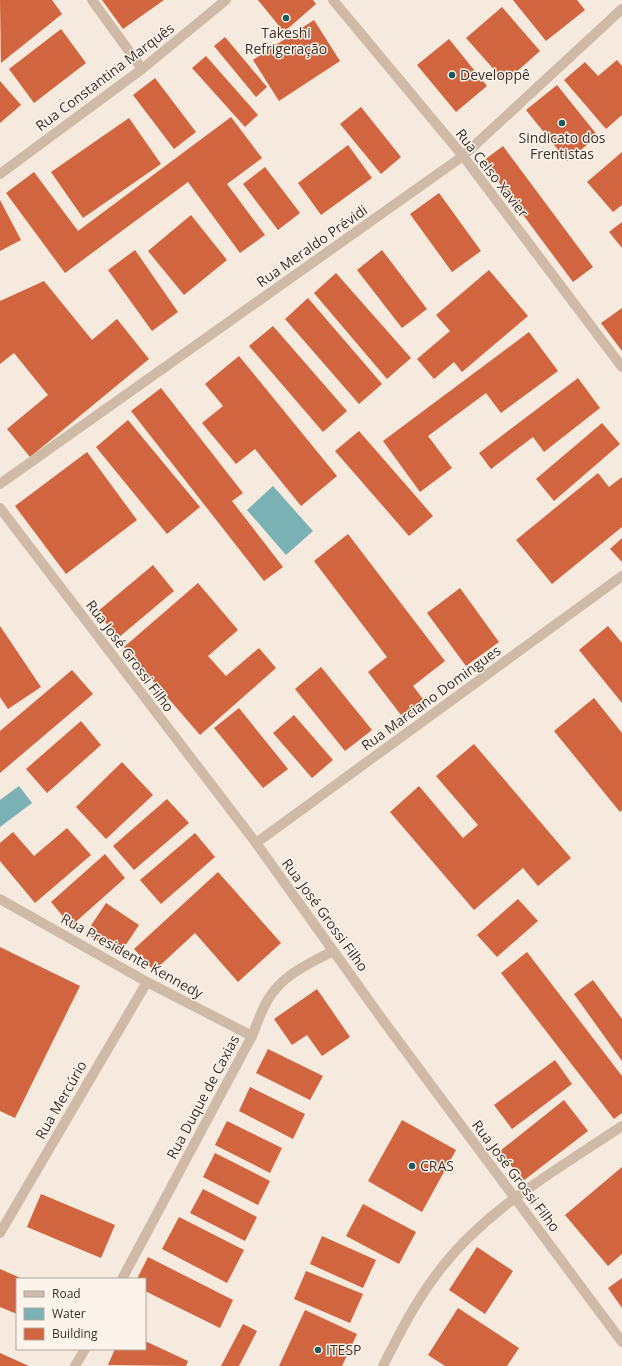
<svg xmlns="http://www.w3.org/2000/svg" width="622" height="1366" font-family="'Open Sans',sans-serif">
  <rect width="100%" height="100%" fill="#f5eadd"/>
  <g fill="#79b1b5">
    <path d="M273 486 313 531 286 555 247 510Z"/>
    <path d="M19 786 32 803 0 827V800Z"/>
  </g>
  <g fill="#d1653f">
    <path d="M0 0H52L62 14 1 63Z"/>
    <path d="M102 0H164L123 29Z"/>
    <path d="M258 0H313L316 4 284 32Z"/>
    <path d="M513 0H577L585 10 546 41Z"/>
    <path d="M502 7 540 51 505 82 466 38Z"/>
    <path d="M314 20 340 61 279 101 253 60Z"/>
    <path d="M61 29 86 63 34 103 9 69Z"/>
    <path d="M225 37 267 87 256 97 214 46Z"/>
    <path d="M449 39 487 86 456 112 417 65Z"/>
    <path d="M206 56 258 115 245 127 192 68Z"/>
    <path d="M617 60 622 66V115L606 129 564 80 585 62 598 76Z"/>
    <path d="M155 78 196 132 174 149 133 95Z"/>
    <path d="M0 81 21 105 0 123Z"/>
    <path d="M557 85 598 136 567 161 526 110Z"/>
    <path d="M361 107 401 157 381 174 340 124Z"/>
    <path d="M231 117 262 158 227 184 265 235 240 253 188 182 65 273 6 193 34 172 78 231Z"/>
    <path d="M129 118 161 164 83 218 51 172Z"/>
    <path d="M348 145 372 178 321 215 298 183Z"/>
    <path d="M503 146 593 267 573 282 483 161Z"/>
    <path d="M622 152V205L613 212 587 182Z"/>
    <path d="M265 167 300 213 278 230 243 184Z"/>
    <path d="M439 193 481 251 452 272 410 214Z"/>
    <path d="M0 200 21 240 0 251Z"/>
    <path d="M191 215 227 260 184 295 148 251Z"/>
    <path d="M622 222V248L609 232Z"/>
    <path d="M135 250 178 312 152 331 108 270Z"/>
    <path d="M382 250 427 309 402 328 357 270Z"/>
    <path d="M489 270 528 316 462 372 454 362 434 379 417 359 450 331 436 315Z"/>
    <path d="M336 273 411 358 387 379 314 293Z"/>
    <path d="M44 281 92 340 117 319 149 359 30 457 7 429 48 395 14 353 0 364V301Z"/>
    <path d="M308 298 382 384 359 404 285 319Z"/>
    <path d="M622 308V351L601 323Z"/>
    <path d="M273 326 347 411 323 432 249 346Z"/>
    <path d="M529 332 558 371 501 413 486 393 428 436 452 468 420 492 383 441Z"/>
    <path d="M239 356 337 476 301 506 255 449 236 464 202 423 223 406 205 384Z"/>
    <path d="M578 378 600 408 544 452 533 437 491 469 479 453Z"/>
    <path d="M161 388 243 493 232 501 283 567 264 581 131 411Z"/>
    <path d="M128 420 200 507 167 534 96 447Z"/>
    <path d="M602 423 620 444 554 501 536 479Z"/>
    <path d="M359 431 433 516 409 536 335 451Z"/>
    <path d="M87 452 137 520 66 574 15 506Z"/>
    <path d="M598 473 609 487 622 477V527L552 584 516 540Z"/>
    <path d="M348 534 445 661 413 686 426 703 404 719 368 672 387 657 314 561Z"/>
    <path d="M622 538V562L610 549Z"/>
    <path d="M153 565 174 591 118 638 97 612Z"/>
    <path d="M198 583 238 630 208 656 226 676 259 648 276 668 200 735 124 647Z"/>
    <path d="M460 588 499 642 466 666 427 613Z"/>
    <path d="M0 626 41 687 8 709 0 697Z"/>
    <path d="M608 626 622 643V703L579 650Z"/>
    <path d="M321 667 372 730 345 751 295 689Z"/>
    <path d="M72 670 93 694 0 773V731Z"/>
    <path d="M594 698 622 733V810L620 812 554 731Z"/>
    <path d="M239 708 288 769 263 788 214 728Z"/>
    <path d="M294 715 333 760 312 778 273 733Z"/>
    <path d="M81 721 101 745 47 793 26 769Z"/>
    <path d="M474 744 571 858 538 886 523 868 474 910 390 812 419 786 463 838 478 825 436 776Z"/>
    <path d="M122 762 153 795 106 839 76 807Z"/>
    <path d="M167 799 189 823 134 870 113 846Z"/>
    <path d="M67 828 91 855 35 903 0 861V843L13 832 34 856Z"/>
    <path d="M195 833 215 857 161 904 140 880Z"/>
    <path d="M105 854 125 878 71 926 51 902Z"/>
    <path d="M218 872 281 943 238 982 195 933 154 971 134 949Z"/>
    <path d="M518 899 538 921 497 957 477 935Z"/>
    <path d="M106 903 139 925 119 955 86 933Z"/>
    <path d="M0 947 80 986 15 1118 0 1111Z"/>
    <path d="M527 952 622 1076V1113L614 1119 501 973Z"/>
    <path d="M593 980 622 1019V1061L574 994Z"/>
    <path d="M317 989 350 1037 322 1056 307 1035 292 1045 274 1019Z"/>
    <path d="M268 1049 323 1076 310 1100 256 1073Z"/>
    <path d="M555 1060 572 1084 512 1129 494 1105Z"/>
    <path d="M250 1087 305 1114 293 1139 239 1111Z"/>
    <path d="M564 1100 588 1131 523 1181 500 1151Z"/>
    <path d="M402 1120 456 1150 422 1212 368 1181Z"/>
    <path d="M227 1121 282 1148 270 1173 215 1145Z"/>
    <path d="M215 1153 270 1181 258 1205 203 1177Z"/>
    <path d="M622 1167V1254L608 1266 565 1215Z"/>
    <path d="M203 1189 257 1217 245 1241 190 1213Z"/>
    <path d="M41 1194 115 1225 101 1258 27 1227Z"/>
    <path d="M363 1204 416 1232 399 1264 346 1236Z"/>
    <path d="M179 1217 244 1250 227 1283 162 1249Z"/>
    <path d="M322 1236 376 1260 363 1288 310 1264Z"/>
    <path d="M477 1247 513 1271 485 1314 449 1290Z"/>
    <path d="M148 1257 233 1300 220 1328 145 1291V1279H137Z"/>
    <path d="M0 1269 23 1279H17V1314L0 1307Z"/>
    <path d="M306 1271 363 1294 350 1323 294 1299Z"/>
    <path d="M622 1278V1308L608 1288Z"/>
    <path d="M458 1308 519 1348 507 1366H445L428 1355Z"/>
    <path d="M305 1310 357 1334 342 1366H279Z"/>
    <path d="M243 1324 257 1331 239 1366H221Z"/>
    <path d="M145 1341 188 1361 186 1366 108 1365 115 1349H145Z"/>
    <path d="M0 1353 29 1366H0Z"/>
  </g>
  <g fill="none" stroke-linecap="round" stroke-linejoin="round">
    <g stroke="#cfbaa8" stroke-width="10">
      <path d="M92 0 142 69"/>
      <path d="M333 0 463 156 622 367"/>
      <path d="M0 174 142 69 226 0"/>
      <path d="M0 484 463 156 622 9"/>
      <path d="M0 508 256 843 382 1019 622 1342"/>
      <path d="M256 843 622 576"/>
      <path d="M0 899 147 982 252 1036"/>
      <path d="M0 1233 147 982"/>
      <path d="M122 1279 252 1036C257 1024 261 1012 267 1001 282 975 308 964 333 951"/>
      <path d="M75 1366 85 1349"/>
      <path d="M383 1366C399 1334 415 1303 436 1275 483 1210 557 1170 622 1126"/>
    </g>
  </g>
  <g fill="#195b61" stroke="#fcf4ea" stroke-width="1.5">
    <circle cx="286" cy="18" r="4"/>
    <circle cx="452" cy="75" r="4"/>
    <circle cx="562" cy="123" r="4"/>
    <circle cx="412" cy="1166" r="4"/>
    <circle cx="318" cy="1350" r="4"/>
  </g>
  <g text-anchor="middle" stroke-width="3" stroke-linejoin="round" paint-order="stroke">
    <g font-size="14" fill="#3b2f29" stroke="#fcf4ea" text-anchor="start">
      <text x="286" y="38" text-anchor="middle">Takeshi<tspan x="286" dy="16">Refrigeração</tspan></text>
      <text x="460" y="80">Developpê</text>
      <text x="562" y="143" text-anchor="middle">Sindicato dos<tspan x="562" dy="16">Frentistas</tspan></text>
      <text x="420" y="1171">CRAS</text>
      <text x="326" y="1355">ITESP</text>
    </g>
    <g font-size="14" fill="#3b2f29" stroke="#fcf4ea">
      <text transform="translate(105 77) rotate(-37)" y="5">Rua Constantina Marquês</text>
      <text transform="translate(492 173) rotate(52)" y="5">Rua Celso Xavier</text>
      <text transform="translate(312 246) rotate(-35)" y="5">Rua Meraldo Prévidi</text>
      <text transform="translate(130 656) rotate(53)" y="5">Rua José Grossi Filho</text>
      <text transform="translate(431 698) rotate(-36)" y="5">Rua Marciano Domingues</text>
      <text transform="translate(325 915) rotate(54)" y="5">Rua José Grossi Filho</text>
      <text transform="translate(132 956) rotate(29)" y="5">Rua Presidente Kennedy</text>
      <text transform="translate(203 1097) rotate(-62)" y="5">Rua Duque de Caxias</text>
      <text transform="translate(61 1100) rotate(-60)" y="5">Rua Mercúrio</text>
      <text transform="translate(516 1176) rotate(53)" y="5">Rua José Grossi Filho</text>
    </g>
  </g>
  <rect x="16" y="1278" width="130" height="72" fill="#fcf4ea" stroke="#afa59d"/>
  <rect x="24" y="1291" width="20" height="6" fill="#cfbaa8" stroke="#afa59d"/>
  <text x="52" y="1298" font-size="12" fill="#3b2f29">Road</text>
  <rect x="24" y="1308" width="20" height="12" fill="#79b1b5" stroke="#afa59d"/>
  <text x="52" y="1318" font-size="12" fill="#3b2f29">Water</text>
  <rect x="24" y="1328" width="20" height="12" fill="#d1653f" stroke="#afa59d"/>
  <text x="52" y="1338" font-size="12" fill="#3b2f29">Building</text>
</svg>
